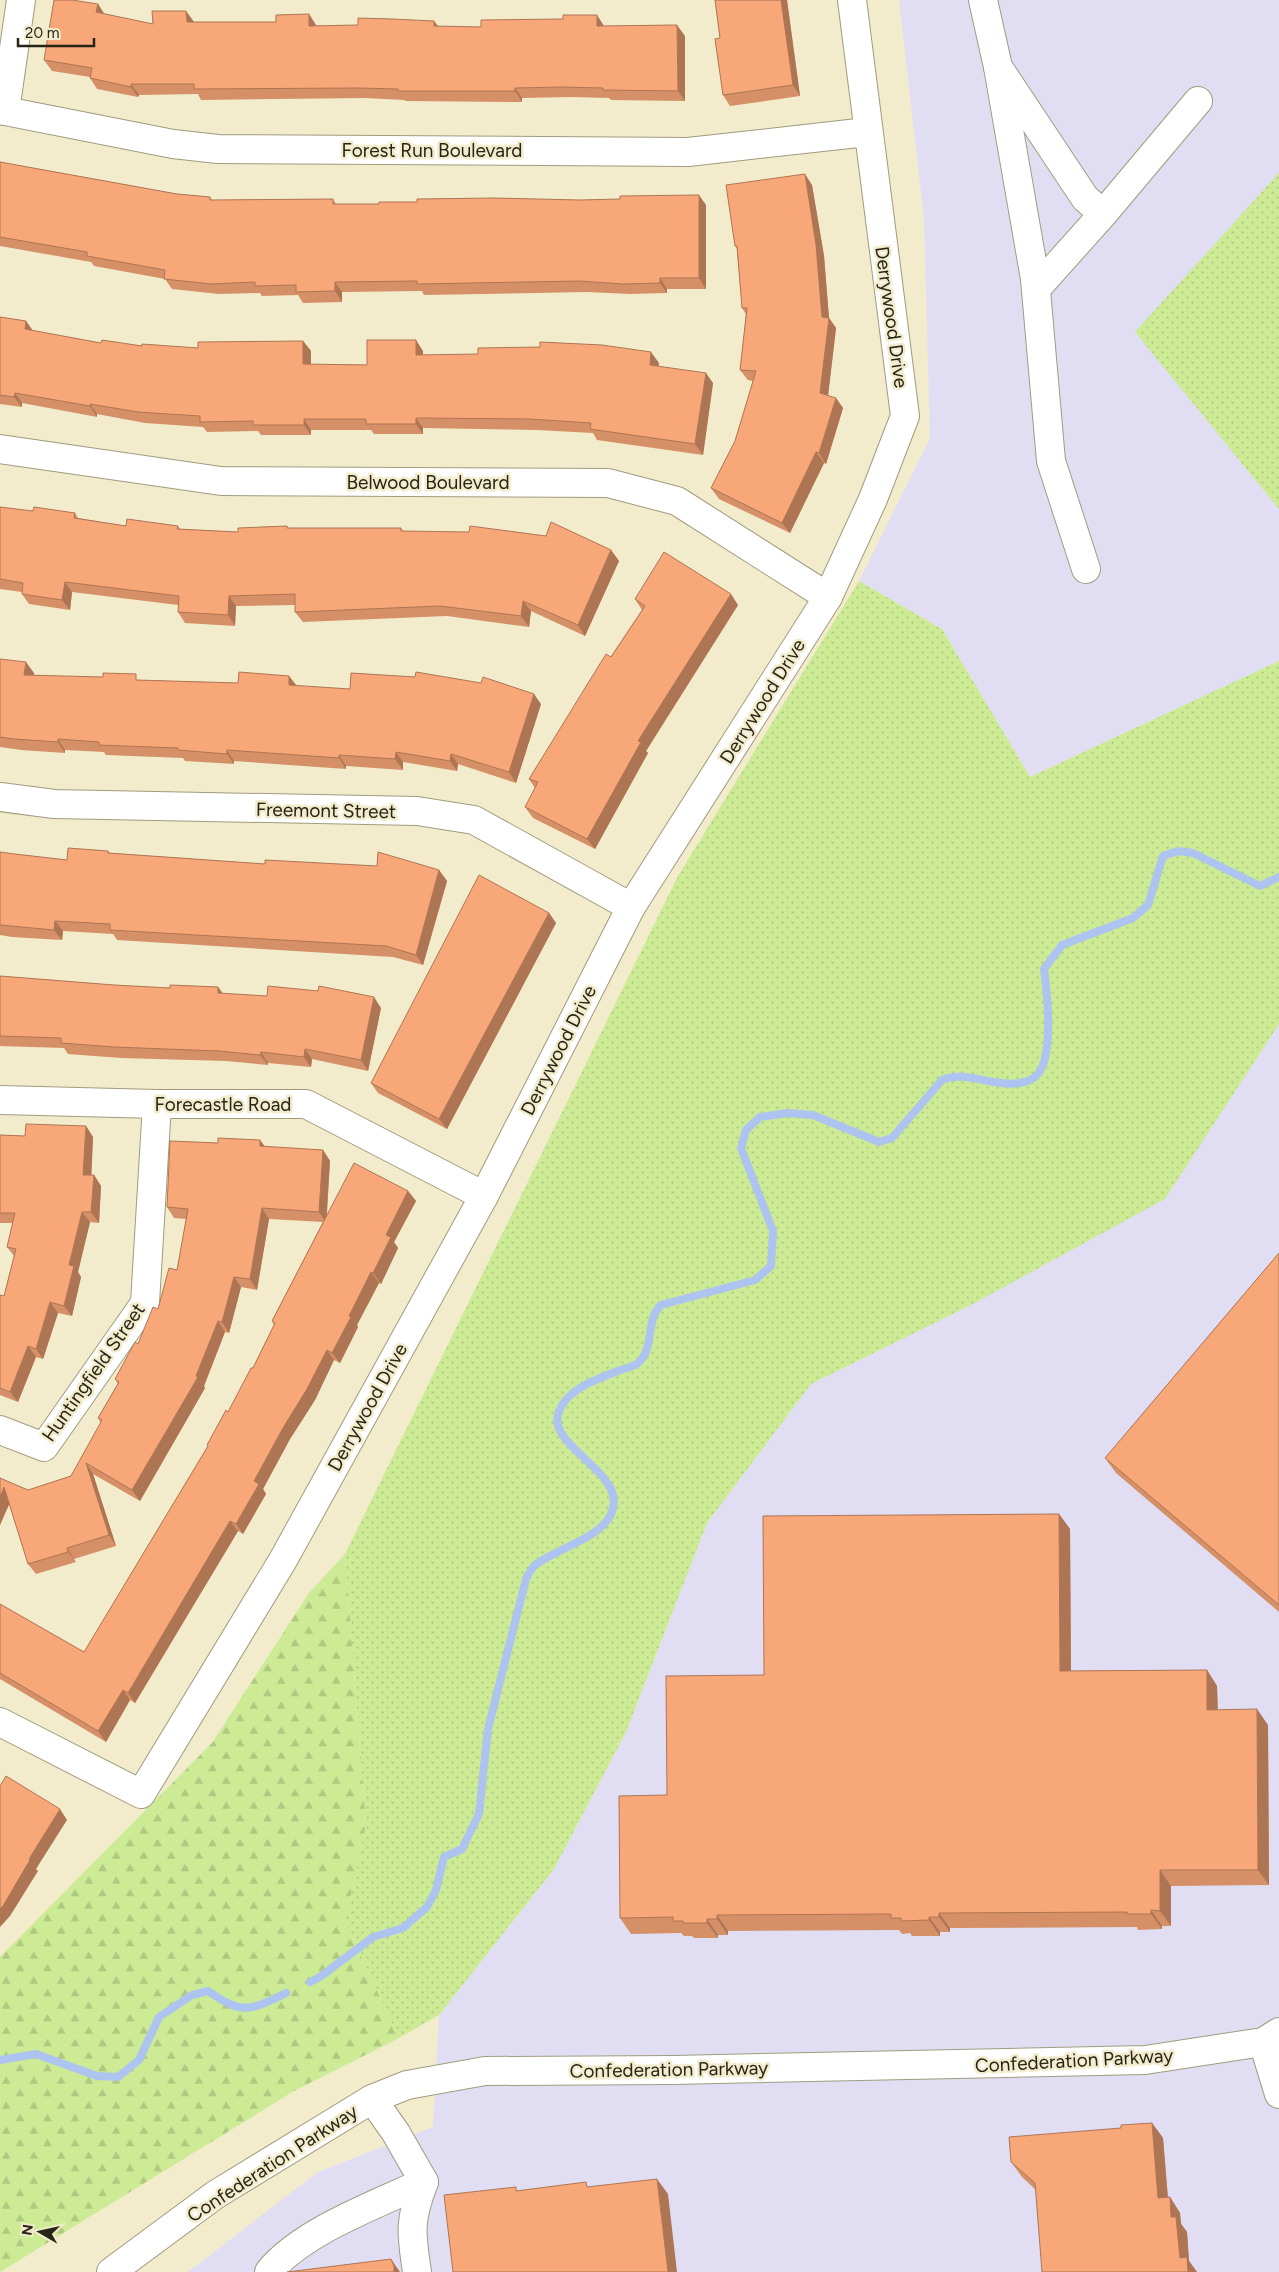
<svg xmlns="http://www.w3.org/2000/svg" width="1279" height="2272" font-family="Figtree,sans-serif">
  <defs>
    <pattern id="green-dots" width="8" height="8" patternUnits="userSpaceOnUse" patternTransform="scale(1.25)"><rect width="8" height="8" fill="#cdea95"/><path d="M2 2h.1M6 6h.1" fill="none" stroke="#b0c980" stroke-width="1.8" stroke-linecap="round"/></pattern>
    <pattern id="forest-firs" width="22" height="20" patternUnits="userSpaceOnUse" patternTransform="scale(1.25)"><rect width="22" height="20" fill="#cdea95"/><path d="M5 1l3.5 6h-7zM16 11l3.5 6h-7z" fill="#b0c980"/></pattern>
  </defs>
  <rect width="100%" height="100%" fill="#f2eccc"/>
  <g fill="#e1def4">
    <path d="M899 0H1279V173L1136 332 1279 509V661L1030 777 942 629 859 581 930 438 924 219Z"/>
    <path d="M1279 1024V2272H188L318 2172 433 2127 439 2015 554 1869 626 1732 707 1523 811 1384 971 1305 1268 1038Z"/>
  </g>
  <g fill="url(#green-dots)">
    <path d="M1279 173V509L1135 332Z"/>
    <path d="M859 581 942 629 1030 777 1279 661V1024L1165 1199 971 1305 811 1384 707 1523 626 1732 554 1869 439 2015 399 2038 345 1922 366 1825 345 1554 678 876Z"/>
  </g>
  <path fill="url(#forest-firs)" d="M345 1554 366 1825 345 1922 399 2038 294 2091 0 2272V1957L212 1743 309 1593Z"/>
  <g fill="none" stroke-linecap="round" stroke-linejoin="round">
    <g stroke="#adc4f1" stroke-width="8">
      <path d="M310 1982 320 1977 373 1937 403 1928 427 1907 436 1890 444 1857 462 1849 479 1814 488 1729 526 1579C528 1575 531 1569 534 1566 554 1549 597 1540 610 1516 633 1473 544 1448 559 1411 569 1387 599 1379 620 1370 626 1368 634 1367 638 1363 655 1349 645 1320 661 1305L755 1280 771 1266 773 1231 741 1148 746 1130 760 1117 788 1113 813 1115 879 1142 892 1138 942 1080C958 1073 976 1079 994 1082 1005 1084 1021 1085 1032 1079 1056 1067 1047 992 1044 969L1062 945 1133 918 1148 905 1163 856 1178 851 1193 853 1260 886 1279 877"/>
      <path d="M0 2060 36 2054 97 2076 118 2077 139 2060 159 2017 192 1995 208 1991C243 2015 249 2011 286 1993"/>
    </g>
    <g stroke="#a19b7e" stroke-width="30">
      <g id="minor">
        <path d="M983 0 998 67 1085 198 1103 214 1198 101"/>
        <path d="M998 67 1035 279 1051 461 1086 569"/>
        <path d="M0 110 173 144 218 149 688 152 867 132"/>
        <path d="M5 111 21 0"/>
        <path d="M1036 289 1103 214"/>
        <path d="M0 449 221 481 608 483 677 501 828 597"/>
        <path d="M0 797 54 804 417 811 474 820 631 907"/>
        <path d="M0 1100 157 1104H306L484 1196"/>
        <path d="M0 1430 44 1447 145 1303 157 1104"/>
        <path d="M0 1722 141 1794 283 1560 484 1196 631 907 828 597 873 499 905 416 852 0"/>
        <path d="M1263 2042 1279 2094"/>
        <path d="M372 2099 396 2133 424 2182C409 2220 411 2233 417 2272"/>
        <path d="M111 2272 215 2195 372 2099 407 2085 485 2071 673 2070 1145 2060 1263 2042 1279 2032"/>
        <path d="M269 2272C302 2231 376 2205 424 2182"/>
      </g>
    </g>
    <use href="#minor" stroke="#fff" stroke-width="28"/>
  </g>
  <g fill="#d59067">
    <path d="M715 0H787L800 96 730 106 723 95 720 38Z"/>
    <path d="M98 4 104 14 153 24 186 11 194 22H276L309 14 316 26 481 27 604 26 685 36V101L611 100 609 98 571 97 522 98V102L406 101 404 100 365 98 201 100 198 94 139 95 138 97 97 89 90 78V77L52 71 44 60Z"/>
    <path d="M0 162 177 194 210 197 212 200 333 199 336 204 706 205V289H667V293L630 294 587 292 424 295 422 291 342 292V302L303 303 298 295 262 296 260 293 219 294 172 289 165 279 94 266 91 262 0 246Z"/>
    <path d="M812 185 824 256 829 318 836 328 828 396 836 398 843 408 826 464 824 463 790 533 719 499 711 488 735 441 753 381 748 380 740 370 746 314 742 308 737 249 735 246Z"/>
    <path d="M0 317 26 321 33 331 101 343 142 346 198 348 303 341 311 351V364L367 365 423 351V355L659 363 658 366 713 383 703 455 597 440 593 433 537 430 423 428V434H374L371 430H311V435H261L258 431 207 432 203 427 145 423 97 414V417L22 403V407L0 404Z"/>
    <path d="M0 507 33 511 75 513 78 518 126 526H178L180 529 238 532 287 526 289 528H401L403 531 611 550 619 561 585 636 531 611 529 627 447 616 303 622 295 612V605L236 606 235 626 185 623 178 612V605L72 592 70 610 29 604 22 594V592L0 589Z"/>
    <path d="M635 599 738 605 646 751 648 753 595 849 533 818 525 807 535 788 529 779 642 610Z"/>
    <path d="M0 659 34 673 33 675 140 680 238 683 289 676 296 686 541 704 516 783 458 764 457 771 403 762V770L346 766V769L234 761V764L185 761 183 758 106 755 104 752 65 750V753L21 750 0 747Z"/>
    <path d="M108 851 110 853 265 864 439 870 447 881 423 965 393 957 117 940 113 934 63 931 62 940 12 937 0 935V852L15 854 67 860Z"/>
    <path d="M549 913 556 923 447 1129 378 1093 371 1083Z"/>
    <path d="M0 976 114 985 170 988 218 987 223 994 381 1008 368 1071 312 1059 311 1067 268 1063V1065L226 1061 121 1058 68 1054 64 1048 0 1046Z"/>
    <path d="M86 1126 93 1137 91 1175H94L101 1186 99 1223 90 1222 78 1272 81 1277 72 1316 58 1313 43 1359 36 1357 18 1402 0 1395V1295L4 1296 14 1256 7 1247 13 1223H0V1135L25 1136Z"/>
    <path d="M260 1140 265 1147 323 1150 330 1161 327 1215 408 1191 416 1201 394 1242 398 1248 381 1284 379 1283 357 1325 358 1327 340 1363 334 1360 315 1400 290 1439 263 1489 266 1494 243 1534 238 1531 135 1703 130 1700 106 1742 0 1679V1604L84 1652 208 1446 207 1445 228 1412 253 1368 274 1325 272 1321 323 1222 269 1219 257 1290 241 1287 229 1333 225 1332 204 1386 205 1388 140 1501 93 1474 116 1546 74 1559 76 1562 36 1574 28 1564 9 1503 0 1525V1478L28 1490 71 1476 101 1423 98 1418 118 1384 115 1379 138 1344 158 1309 177 1270 186 1219 174 1218 167 1207 218 1143Z"/>
    <path d="M1279 1253V1612L1116 1473 1105 1458Z"/>
    <path d="M1059 1514 1070 1529 1071 1671 1207 1670 1217 1686 1218 1710 1268 1725 1269 1885 1171 1886V1926H1162V1929L1138 1930 1137 1927 950 1928V1932H940V1936H912L910 1933 902 1934 899 1930 728 1931V1935H718V1938H694L692 1936H684L681 1933 631 1934 620 1918 667 1795 764 1675Z"/>
    <path d="M1152 2123 1163 2138 1168 2197H1170L1180 2213 1181 2224 1187 2232 1189 2261 1197 2272 1036 2190 1022 2177 1011 2162 1121 2128Z"/>
  </g>
  <g fill="#ae7554">
    <path d="M781 0H787L800 96 793 85Z"/>
    <path d="M98 4 105 15 96 12Z"/>
    <path d="M186 11 194 22V33L187 22Z"/>
    <path d="M309 14 316 25 317 36 309 26Z"/>
    <path d="M597 15 604 26V37L597 26Z"/>
    <path d="M434 21 442 31 434 26Z"/>
    <path d="M677 25 685 36V101L678 91Z"/>
    <path d="M131 84 139 95 138 97 131 87Z"/>
    <path d="M515 88 522 98V102L515 91Z"/>
    <path d="M805 174 812 185 824 256 829 318 836 328 827 404 820 393 822 317Z"/>
    <path d="M699 195 706 205V289L699 278Z"/>
    <path d="M660 278 667 289V293L660 283Z"/>
    <path d="M335 282 342 292V302L335 291Z"/>
    <path d="M26 321 33 331 25 329Z"/>
    <path d="M416 340 423 351V365L416 355Z"/>
    <path d="M303 341 311 351V375L303 364Z"/>
    <path d="M651 352 659 363 657 375 650 365Z"/>
    <path d="M706 373 713 383 703 455 695 444Z"/>
    <path d="M15 393 22 403V407L14 397Z"/>
    <path d="M836 398 843 408 826 464 819 453Z"/>
    <path d="M90 404 97 414V417L90 406Z"/>
    <path d="M416 418 423 428V434L416 424Z"/>
    <path d="M304 419 311 430V435L304 425Z"/>
    <path d="M816 452 824 463 790 533 782 523Z"/>
    <path d="M611 550 619 561 585 636 578 625Z"/>
    <path d="M65 582 72 592 70 610 62 600Z"/>
    <path d="M731 594 738 605 646 751 648 753 595 849 587 839 638 741Z"/>
    <path d="M229 596 236 606 235 626 228 615Z"/>
    <path d="M523 601 531 611 529 627 521 616Z"/>
    <path d="M26 662 34 673 32 685 24 675Z"/>
    <path d="M289 676 297 686 289 685Z"/>
    <path d="M534 694 541 704 516 783 509 772Z"/>
    <path d="M58 739 65 750V753L58 742Z"/>
    <path d="M227 750 234 761V764L227 754Z"/>
    <path d="M396 752 403 762V770L395 759Z"/>
    <path d="M451 754 458 764 457 771 450 761Z"/>
    <path d="M339 755 346 766V769L339 758Z"/>
    <path d="M439 870 447 881 423 965 416 955Z"/>
    <path d="M549 913 556 923 447 1129 439 1119Z"/>
    <path d="M55 921 63 931 62 940 54 930Z"/>
    <path d="M218 987 226 998 218 993Z"/>
    <path d="M374 997 381 1008 368 1071 361 1060Z"/>
    <path d="M305 1049 312 1059 311 1067 304 1057Z"/>
    <path d="M261 1052 268 1063V1065L260 1055Z"/>
    <path d="M86 1126 93 1137 91 1185 83 1175Z"/>
    <path d="M260 1140 268 1151 260 1146Z"/>
    <path d="M323 1150 330 1161 326 1222 319 1212Z"/>
    <path d="M94 1175 101 1186 99 1223 91 1212Z"/>
    <path d="M408 1191 416 1201 394 1242 398 1248 381 1284 373 1273 386 1235Z"/>
    <path d="M262 1208 269 1219 257 1290 250 1279Z"/>
    <path d="M82 1212 90 1222 78 1272 81 1277 72 1316 64 1306 69 1265Z"/>
    <path d="M371 1272 379 1283 357 1325 358 1327 340 1363 332 1353 349 1316Z"/>
    <path d="M234 1277 241 1287 229 1333 222 1322Z"/>
    <path d="M50 1302 58 1313 43 1359 36 1349Z"/>
    <path d="M218 1321 225 1332 204 1386 205 1388 140 1501 132 1490 196 1376Z"/>
    <path d="M28 1346 36 1357 18 1402 10 1392Z"/>
    <path d="M327 1350 334 1360 315 1400 290 1439 263 1489 266 1494 243 1534 236 1524 254 1481 283 1428Z"/>
    <path d="M86 1463 93 1474 116 1546 109 1535Z"/>
    <path d="M4 1487 12 1498 0 1525V1497Z"/>
    <path d="M1059 1514 1070 1529 1071 1687 1060 1671Z"/>
    <path d="M230 1521 238 1531 135 1703 128 1693Z"/>
    <path d="M67 1548 74 1559 76 1562 68 1552Z"/>
    <path d="M1207 1670 1217 1686 1218 1725 1207 1710Z"/>
    <path d="M123 1690 130 1700 106 1742 98 1731Z"/>
    <path d="M1257 1709 1268 1725 1269 1885 1258 1870Z"/>
    <path d="M60 1809 67 1820 36 1869 38 1871 10 1916 0 1927V1909L29 1859Z"/>
    <path d="M1160 1870 1171 1886V1926L1160 1911Z"/>
    <path d="M1151 1910 1162 1926V1929L1151 1914Z"/>
    <path d="M939 1913 950 1928V1932L939 1917Z"/>
    <path d="M717 1915 728 1931V1935L717 1919Z"/>
    <path d="M929 1917 940 1932V1936L929 1920Z"/>
    <path d="M707 1919 718 1935V1938L707 1923Z"/>
    <path d="M1152 2123 1163 2138 1169 2214 1158 2198Z"/>
    <path d="M657 2179 668 2194 677 2272H668Z"/>
    <path d="M1170 2197 1180 2213 1181 2224 1187 2232 1189 2261 1197 2272H1188L1180 2258 1171 2217Z"/>
    <path d="M391 2259 400 2272H394Z"/>
  </g>
  <g fill="#f8a778" stroke="#ae7554">
    <path d="M54 0H72L98 4 96 12 153 24 152 11H186L187 22H276V15L309 14V26L358 25V18L392 19 434 21V26L481 27V20L563 19V15H597V26L677 25 678 91 603 90V88L563 87 515 88V91H398V89L358 88 194 89V84H131V87L90 78 92 68 44 60Z"/>
    <path d="M715 0H781L793 85 723 95 715 39 720 38Z"/>
    <path d="M0 162 177 194 210 197V200L333 199V204H379V202H417V199L494 198 580 200 620 199V196L699 195V278H660V283L623 284 579 281 417 284V281L335 282V291L296 292V285L255 286V282L212 284 164 279 165 270 87 256V252L0 237Z"/>
    <path d="M805 174 816 245 822 317 829 318 820 393 836 398 819 453 816 452 782 523 711 488 735 441 756 371 740 370 747 308H742L737 246H735L726 185Z"/>
    <path d="M0 317 26 321 25 329 101 343 102 340 142 346V344L198 348V342L303 341V364L367 365V340H416V355L478 354V348L540 347V342L602 345 651 352 650 365 706 373 695 444 590 429 591 423 530 419 416 418V424H366V419H304V425H253V421L200 422V416L138 412 90 404V406L15 393 14 397 0 395Z"/>
    <path d="M0 507 33 511 34 507 75 513 74 518 126 526 127 519 178 526 177 529 238 532V528L287 526V528H401V531L469 532 470 526 546 536 551 522 611 550 578 625 523 601 521 616 440 606 295 612V594L229 596 228 615 178 612 179 596 65 582 62 600 22 594 23 583 0 579Z"/>
    <path d="M664 552 731 594 638 741 641 742 587 839 525 807 538 782 529 779 606 654 611 657 645 606 635 599Z"/>
    <path d="M0 659 26 662 24 675 103 677V673L136 674V680L238 683 239 672 289 676V685L350 689 351 673 415 677 416 672 481 683 483 677 534 694 509 772 451 754 450 761 396 752 395 759 339 755V758L227 750V754L178 750V748L99 745V742L58 739V742L14 739 0 737Z"/>
    <path d="M68 848 108 851V853L265 864V860L377 866 378 852 439 870 416 955 386 946 110 930V924L55 921 54 930 0 925V852L15 854 67 860Z"/>
    <path d="M479 875 549 913 439 1119 371 1083Z"/>
    <path d="M0 976 114 985 170 988V985L218 987V993L267 996 268 986 318 991 319 986 374 997 361 1060 305 1049 304 1057 261 1052 260 1055 219 1051 114 1047 61 1043V1038L0 1036Z"/>
    <path d="M26 1124 86 1126 83 1175H94L91 1212H82L69 1265 74 1266 64 1306 50 1302 36 1349 28 1346 10 1392 0 1388V1295L4 1296 16 1249 7 1247 15 1213H0V1135L25 1136Z"/>
    <path d="M218 1138 260 1140V1146L323 1150 319 1212 262 1208 250 1279 234 1277 222 1322 218 1321 196 1376 198 1377 132 1490 86 1463 109 1535 67 1548 68 1552 28 1564 4 1487 0 1497V1478L28 1490 71 1476 102 1420 98 1418 119 1382 115 1379 135 1342 138 1344 153 1307 158 1309 169 1268 177 1270 188 1209 167 1207 170 1141 218 1143Z"/>
    <path d="M354 1163 408 1191 386 1235 391 1237 373 1273 371 1272 349 1316 351 1317 332 1353 327 1350 307 1389 283 1428 254 1481 259 1484 236 1524 230 1521 128 1693 123 1690 98 1731 0 1673V1604L84 1652 208 1446 207 1445 226 1410 228 1412 251 1368H253L275 1323 272 1321Z"/>
    <path d="M1279 1253V1605L1105 1458Z"/>
    <path d="M1059 1514 1060 1671 1207 1670V1710L1257 1709 1258 1870H1160V1911L1151 1910V1914H1127V1912L939 1913V1917H929V1920L901 1921V1918H891V1914L717 1915V1919H707V1923H683V1921H673V1917L620 1918 619 1796 667 1795 666 1676 764 1675 763 1516Z"/>
    <path d="M6 1776 60 1809 29 1859 30 1860 3 1906 0 1909V1786Z"/>
    <path d="M1152 2123 1158 2198 1170 2197 1171 2217H1176L1180 2258 1187 2257 1188 2272H1042L1035 2183 1011 2162 1009 2137 1121 2128V2125Z"/>
    <path d="M657 2179 668 2272H453L444 2195 516 2187V2191L586 2182 587 2187Z"/>
    <path d="M391 2259 394 2266V2272H287Z"/>
  </g>
  <g text-anchor="middle" stroke-width="5" stroke-linejoin="round" paint-order="stroke">
    <g font-size="19" fill="#272418" stroke="#f2eccc">
      <text x="432" y="157">Forest Run Boulevard</text>
      <text transform="translate(892 317) rotate(82)" y="7">Derrywood Drive</text>
      <text x="428" y="489">Belwood Boulevard</text>
      <text transform="translate(762 701) rotate(-58)" y="7">Derrywood Drive</text>
      <text transform="translate(326 810) rotate(1)" y="7">Freemont Street</text>
      <text transform="translate(558 1050) rotate(-63)" y="7">Derrywood Drive</text>
      <text x="223" y="1111">Forecastle Road</text>
      <text transform="translate(93 1372) rotate(-55)" y="7">Huntingfield Street</text>
      <text transform="translate(367 1407) rotate(-61)" y="7">Derrywood Drive</text>
      <text transform="translate(1074 2060) rotate(-3)" y="7">Confederation Parkway</text>
      <text transform="translate(669 2069) rotate(-1)" y="7">Confederation Parkway</text>
      <text transform="translate(272 2163) rotate(-33)" y="7">Confederation Parkway</text>
    </g>
  </g>
  <g transform="translate(40 2232) rotate(279)" stroke="#f2eccc" stroke-width="4" paint-order="stroke">
  <path d="M0-4L9 19L0 12L-9 19Z" fill="#272418"/>
  <text y="-8" font-size="14" font-weight="bold" text-anchor="middle" fill="#272418">N</text>
  </g>
  <path d="M18 38v8h76v-8" fill="none" stroke="#272418" stroke-width="2.5"/>
  <text x="25" y="38" font-size="15" fill="#272418" stroke="#f2eccc" stroke-width="4" paint-order="stroke">20 m</text>
</svg>
